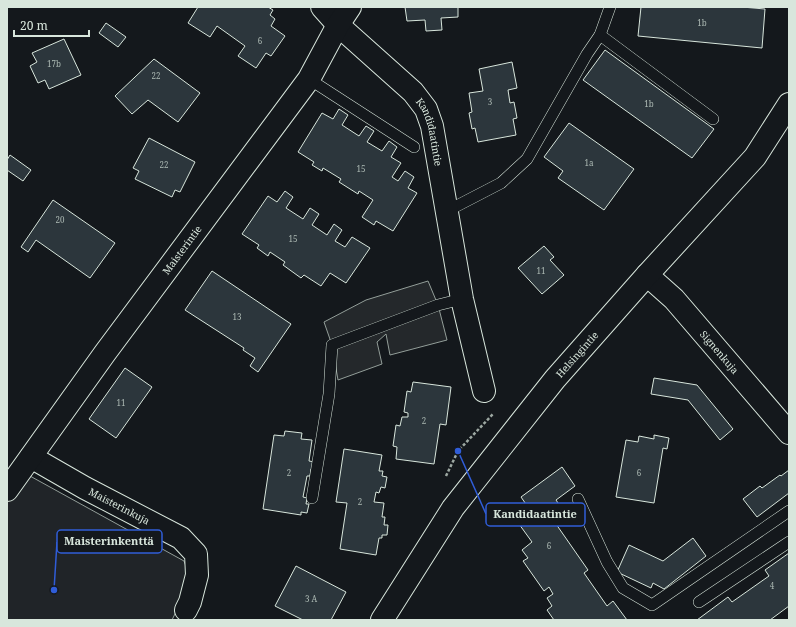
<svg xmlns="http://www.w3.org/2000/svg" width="796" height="627" font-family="'Noto Serif',serif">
  <rect width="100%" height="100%" fill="#14181c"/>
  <path fill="#202428" stroke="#939e99" d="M30 476 184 561 189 574 188 587 172 620H7V500Z"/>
  <path fill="#24282b" stroke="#939e99" d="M428 281 438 305 447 340 390 355 386 334 377 342 382 364 338 380 332 345 324 322 366 300Z"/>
  <g fill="#2c363c" stroke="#d8e6dc">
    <path d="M198 7H268L273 10 270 15 275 19 271 26 285 36 271 56 266 53 256 68 238 56 245 46 217 26 210 37 188 23Z"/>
    <path d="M405 7H458V17L441 18 442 30 426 31 425 20 407 21Z"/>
    <path d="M641 7H742L765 9 762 48 638 36Z"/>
    <path d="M106 23 126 37 118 47 99 33Z"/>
    <path d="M64 39 81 75 49 89 45 80 38 83 30 66 37 62 32 53Z"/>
    <path d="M605 50 714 129 692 158 583 80Z"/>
    <path d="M154 59 200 93 178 122 148 100 132 114 115 96Z"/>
    <path d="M512 62 517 88 508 90 510 103 514 102 517 118 513 119 516 135 478 142 475 128 472 129 469 113 472 112 469 93 483 91 479 69Z"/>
    <path d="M339 109 348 115 342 125 359 136 366 126 374 131 367 142 382 151 389 141 397 147 391 157 401 163 392 177 398 181 405 171 414 177 408 188 417 193 393 231 376 221 374 225 362 217 373 200 359 191 358 194 339 182 341 179 323 168 322 171 312 165 314 162 298 152 322 113 333 119Z"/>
    <path d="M569 123 634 169 604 210 558 178 563 171 544 157Z"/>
    <path d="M149 138 195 162 180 192 175 190 172 197 135 179 139 171 133 168Z"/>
    <path d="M10 155 31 170 23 181 7 170V160Z"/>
    <path d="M285 191 293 197 286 208 303 219 310 208 319 214 312 225 327 235 334 224 342 230 335 241 345 247 352 237 370 248 346 283 330 273 321 286 304 275 301 278 283 265 285 262 270 252 268 256 257 248 259 245 242 234 268 196 277 202Z"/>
    <path d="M53 200 115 243 90 278 36 240 28 252 21 247Z"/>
    <path d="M544 246 554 257 550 260 564 275 542 294 518 268Z"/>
    <path d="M212 271 291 324 258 372 250 366 255 358 243 350 244 348 185 310Z"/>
    <path d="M125 368 152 387 116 438 89 419Z"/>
    <path d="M654 378 697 385 733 429 720 440 688 400 651 394Z"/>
    <path d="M413 382 451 387 446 425 440 424 434 464 396 459 397 447 393 446 396 425 400 426 402 417H408V413L404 412 407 391 411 392Z"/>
    <path d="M285 431 302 433 301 439 312 440 309 461 315 462 314 470 311 469 310 476H307L303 497 307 498 306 504H309L307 513 301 512V515L263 509 274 435 284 436Z"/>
    <path d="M654 435 669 438 667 449 663 448 654 503 616 497 626 440 638 442 639 436 654 439Z"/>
    <path d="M344 449 382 455 379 471H383L382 476 387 477 385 488 381 487 379 493 376 492 374 502 384 503 382 517H385L384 525H388L387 535H382V538H379L376 555 340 549 347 503 336 502Z"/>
    <path d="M562 467 575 486 556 500 567 516 556 524 588 570 584 573 607 606 613 601 627 620H554L547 610 552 606 547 598 553 594 549 587 544 591 523 561 528 558 522 550 532 542 519 524 538 512 534 507 530 510 521 497Z"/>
    <path d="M789 470V493L757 517 743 499 760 486 762 488 780 475 781 476Z"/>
    <path d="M693 538 706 556 664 589 653 583 651 588 617 572 629 545 663 561Z"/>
    <path d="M789 553V606L770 620H697L728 597 732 602 769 576 765 570Z"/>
    <path d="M296 566 346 592 331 620H303L275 606Z"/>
  </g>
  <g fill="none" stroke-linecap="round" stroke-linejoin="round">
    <g stroke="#d8e6dc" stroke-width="12">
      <g id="service">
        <path d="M600 35 713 119"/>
        <path d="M309 79 414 147"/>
        <path d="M447 211 501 183 527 159 587 54 600 35 610 7"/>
        <path d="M312 498 329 394 332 345 438 305 462 299"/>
        <path d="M578 499 607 562 623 588 652 605 789 511"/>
        <path d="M699 602 789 542"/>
      </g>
    </g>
    <g stroke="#d8e6dc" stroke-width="24">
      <g id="minor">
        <path id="s1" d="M322 7 338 25 413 92 426 109 432 126 462 299 484 391"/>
        <path id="s2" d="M647 275 674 299 789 433"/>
        <path id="s3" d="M31 457 85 488 181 538 196 554 197 575 190 602 186 610"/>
        <path id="s4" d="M7 490 105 353 309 79 338 25 350 7"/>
      </g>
    </g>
    <g stroke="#d8e6dc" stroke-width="24">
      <g id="secondary">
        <path id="s5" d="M382 620 453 508 555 379 647 275 755 157 789 104"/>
      </g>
    </g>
    <path stroke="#9da8a2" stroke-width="2.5" stroke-dasharray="3 2" stroke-linecap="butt" d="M446 476 458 451 493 414"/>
    <use href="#service" stroke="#14181c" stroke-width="11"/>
    <use href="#minor" stroke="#14181c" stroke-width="22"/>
    <use href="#secondary" stroke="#14181c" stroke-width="22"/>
  </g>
  <g text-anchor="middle" stroke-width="3" stroke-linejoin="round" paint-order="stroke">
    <g font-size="8" fill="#adbab4">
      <text x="702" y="26">1b</text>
      <text x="260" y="44">6</text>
      <text x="54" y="67">17b</text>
      <text x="156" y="79">22</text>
      <text x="490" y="105">3</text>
      <text x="649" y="107">1b</text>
      <text x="589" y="166">1a</text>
      <text x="164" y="168">22</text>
      <text x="361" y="172">15</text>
      <text x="60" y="223">20</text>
      <text x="293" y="242">15</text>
      <text x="541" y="274">11</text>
      <text x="237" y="320">13</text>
      <text x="121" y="406">11</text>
      <text x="424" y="424">2</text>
      <text x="289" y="476">2</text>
      <text x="639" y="476">6</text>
      <text x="360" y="505">2</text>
      <text x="549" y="549">6</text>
      <text x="772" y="589">4</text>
      <text x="311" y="602">3 A</text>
    </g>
    <g font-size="10" fill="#d8e6dc" stroke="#14181c">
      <text dy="4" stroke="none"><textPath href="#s1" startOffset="169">Kandidaatintie</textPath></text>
      <text dy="4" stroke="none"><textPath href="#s4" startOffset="297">Maisterintie</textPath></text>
      <text dy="4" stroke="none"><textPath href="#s2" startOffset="106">Signenkuja</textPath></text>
      <text dy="4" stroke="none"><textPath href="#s5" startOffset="330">Helsingintie</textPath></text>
      <text dy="4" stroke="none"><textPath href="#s3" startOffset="101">Maisterinkuja</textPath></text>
    </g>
  </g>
  <path fill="none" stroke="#305dd8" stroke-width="1.5" d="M458 451L486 514M54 590L57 542"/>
  <g fill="#305dd8" stroke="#14181c" stroke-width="1.5">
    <circle cx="458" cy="451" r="4"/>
    <circle cx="54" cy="590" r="4"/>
  </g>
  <g fill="#14181c" stroke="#305dd8" stroke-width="1.5">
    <rect x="486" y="503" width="99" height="23" rx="4"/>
    <rect x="57" y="530" width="105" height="23" rx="4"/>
  </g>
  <g font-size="11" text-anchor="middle" font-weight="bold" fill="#d8e6dc">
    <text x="535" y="518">Kandidaatintie</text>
    <text x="109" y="545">Maisterinkenttä</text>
  </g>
  <rect width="796" height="627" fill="none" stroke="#d8e6dc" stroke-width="16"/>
  <path d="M14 30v6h75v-6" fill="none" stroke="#d8e6dc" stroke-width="2"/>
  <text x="20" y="30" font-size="12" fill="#d8e6dc" stroke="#14181c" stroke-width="3" paint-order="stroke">20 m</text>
</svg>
